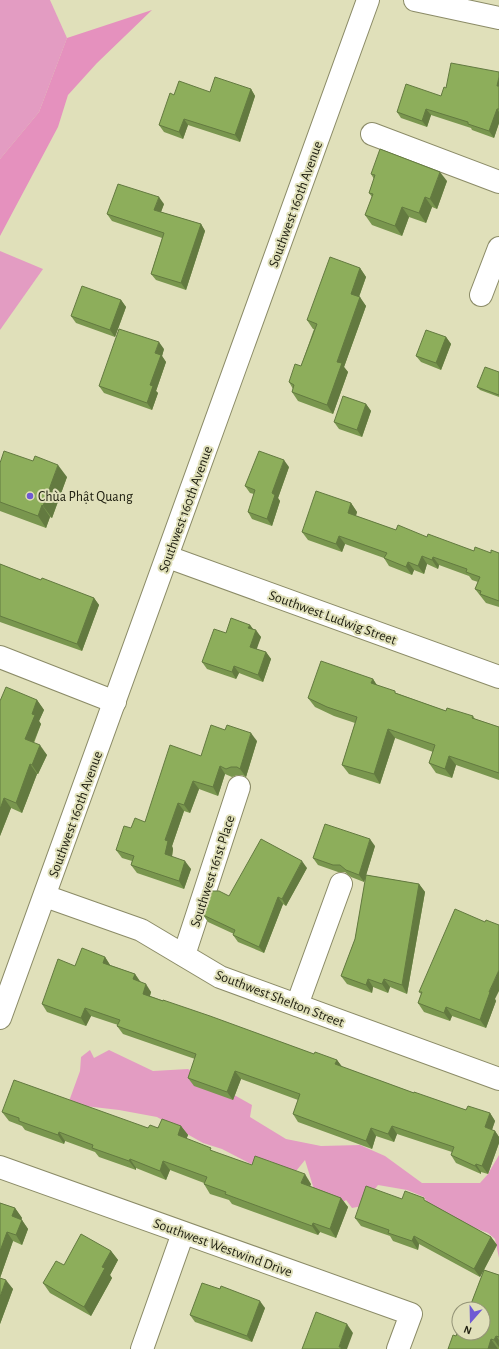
<svg xmlns="http://www.w3.org/2000/svg" width="499" height="1349" font-family="'Alegreya Sans',sans-serif">
  <rect width="100%" height="100%" fill="#e0e0ba"/>
  <g fill="#e39cc2">
    <path d="M0 0H50L67 38 39 112 0 159Z"/>
    <path d="M0 251 43 269 0 330Z"/>
    <path d="M90 1050 94 1058 109 1050 153 1071 188 1069 252 1105 250 1117 286 1139 321 1146 360 1145 385 1156 422 1183H480L488 1174 499 1155V1258L495 1239 488 1233 444 1216 430 1207 424 1197 407 1190 378 1185 362 1206 352 1208 346 1200 337 1207 319 1206 305 1160 288 1181 271 1161 251 1164 222 1149 203 1143 157 1117 119 1110 68 1104 80 1071 81 1057Z"/>
  </g>
  <path fill="#e591be" d="M152 10 97 63 68 95 58 127 0 236V159L39 112 67 38Z"/>
  <g fill="none" stroke-linecap="round" stroke-linejoin="round">
    <g stroke="#8b8b67" stroke-width="24">
      <g id="minor">
        <path d="M372 134 499 182"/>
        <path d="M481 295 499 248"/>
        <path d="M168 557 499 677"/>
        <path d="M0 657 115 702"/>
        <path d="M45 896 141 930 220 977 499 1079"/>
        <path d="M184 955 239 787"/>
        <path d="M297 1005 341 884"/>
        <path d="M0 1018 368 0"/>
        <path d="M0 1167 411 1314 398 1349"/>
        <path d="M142 1349 183 1233"/>
      </g>
    </g>
    <g stroke="#8b8b67" stroke-width="24">
      <path id="major" d="M415 0 499 18"/>
    </g>
    <use href="#minor" stroke="#fff" stroke-width="22"/>
    <use href="#major" stroke="#fff" stroke-width="22"/>
  </g>
  <g fill="#79964e">
    <path d="M499 72V123L494 138 472 130 471 128 431 115 427 127 401 118 397 112 441 96 446 88Z"/>
    <path d="M251 89 255 96 240 142 188 125 183 139 164 132 159 125 174 95Z"/>
    <path d="M371 174 447 181 437 209 432 207 426 223 409 217 402 236 372 225 365 215 372 197 369 193 374 179Z"/>
    <path d="M164 204 161 212 201 224 205 231 186 290 156 280 151 274 162 238 112 221 107 214Z"/>
    <path d="M360 268 366 277 359 297 366 306 344 367 348 372 333 414 298 401 292 392 293 389 289 382 301 366 314 329H313L307 320Z"/>
    <path d="M121 300 126 307 115 337 76 323 71 316Z"/>
    <path d="M446 337 451 344 441 370 421 362 416 356Z"/>
    <path d="M164 349 162 356 166 362 156 391 158 393 152 410 104 393 99 386Z"/>
    <path d="M499 372V397L480 390 477 387Z"/>
    <path d="M366 404 371 411 362 437 339 429 334 422Z"/>
    <path d="M0 463 67 477 52 518 50 517 46 528 0 511Z"/>
    <path d="M289 467 278 498 280 501 272 526 252 519 248 512 254 494 250 493 245 486Z"/>
    <path d="M351 503 357 512 356 516 396 530 427 537 474 551 499 553V607L486 603 475 589 478 582 472 580 469 576 439 565 438 569 427 564 424 574 414 570 412 575 389 566 384 558 345 544 342 552 308 540 302 532Z"/>
    <path d="M0 564 41 580 94 598 99 605 82 651 0 622Z"/>
    <path d="M250 625 253 629 261 637 256 649 266 652 271 659 263 682 239 673 236 679 207 669 202 662 226 633Z"/>
    <path d="M373 679 377 685 396 693 446 711 473 716 475 719 499 727V780L456 765 452 778 436 773 429 763 433 752 395 738 380 784 349 774 342 765 355 723 334 716 315 707 308 698Z"/>
    <path d="M37 700 44 710 39 721 41 724 34 743 47 755 38 774H37L22 813 11 808 0 836V701Z"/>
    <path d="M257 741 246 777 242 775H237L232 777 225 774 218 796 199 789 190 813 184 811 172 846 173 849 172 857 191 869 184 889 137 873 131 865 132 861 122 858 116 850 131 828 145 822 201 756Z"/>
    <path d="M375 846 366 875 419 884 425 892 407 994 390 987 388 993 373 987 372 993 347 984 341 976 355 939 366 877 364 882 351 877 345 872H338L318 865 313 858Z"/>
    <path d="M307 868 286 906 283 904 264 953 238 942 233 935 234 934 208 922 203 915 229 896Z"/>
    <path d="M105 957 110 965 135 974 140 981 151 992 150 996 314 1054 337 1060 342 1067 414 1093 466 1110 490 1113 495 1121 492 1130 495 1131 499 1137V1143L488 1174 481 1172V1174L456 1163 451 1155 452 1152 397 1134 394 1142 376 1136 372 1149 298 1122 293 1114 298 1100 241 1079 233 1100 194 1086 188 1078 195 1059 123 1034 117 1026 118 1025 91 1016 86 1026 47 1012 42 1004 75 966Z"/>
    <path d="M419 992 495 999 496 1001 486 1028 452 1016 450 1021 424 1012 418 1003 421 994Z"/>
    <path d="M2 1112 148 1128 181 1126 188 1135 186 1139 214 1152 252 1165 311 1184 310 1186 341 1198 348 1207 336 1238 320 1232 318 1235 232 1204 229 1200 210 1194 204 1184V1183L170 1170 166 1180 136 1168V1170L99 1157 95 1152 65 1141 64 1144 25 1130 22 1126 9 1121Z"/>
    <path d="M402 1199 426 1201 491 1237 497 1245 484 1270 499 1275V1349H448L456 1336 471 1304 484 1270 480 1277 419 1244 418 1250 393 1241 390 1236 361 1226 355 1218Z"/>
    <path d="M0 1203 15 1208 22 1218 21 1219 28 1229 22 1245 13 1241 0 1278 13 1289 0 1324Z"/>
    <path d="M111 1251 118 1260 110 1275 112 1278 91 1316 50 1293 43 1283 64 1265Z"/>
    <path d="M220 1289 265 1308 252 1342 195 1322 190 1315Z"/>
  </g>
  <g fill="#637a40">
    <path d="M499 77V89L497 86Z"/>
    <path d="M251 89 255 96 240 142 235 135Z"/>
    <path d="M426 109 431 115 427 127 422 121Z"/>
    <path d="M497 109 499 112V123L494 138 489 131Z"/>
    <path d="M184 119 188 125 183 139 179 132Z"/>
    <path d="M440 172 447 181 437 209 430 199Z"/>
    <path d="M159 197 164 204 159 217 154 210Z"/>
    <path d="M425 197 432 207 426 223 419 213Z"/>
    <path d="M402 207 409 217 402 236 395 226Z"/>
    <path d="M201 224 205 231 186 290 181 283Z"/>
    <path d="M360 268 366 277 357 302 351 294Z"/>
    <path d="M360 297 366 306 344 367 348 372 333 414 327 405 337 362Z"/>
    <path d="M121 300 126 307 115 337 110 330Z"/>
    <path d="M446 337 451 344 441 370 436 363Z"/>
    <path d="M159 342 164 349 162 356 166 362 156 391 158 393 152 410 147 403 155 353Z"/>
    <path d="M366 404 371 411 362 437 357 430Z"/>
    <path d="M284 460 289 467 278 498 280 501 272 526 267 519 272 493Z"/>
    <path d="M58 465 67 477 52 518 43 506Z"/>
    <path d="M351 503 357 512 354 521 348 513Z"/>
    <path d="M42 505 50 517 46 528 38 516Z"/>
    <path d="M339 536 345 544 342 552 336 544Z"/>
    <path d="M422 556 427 564 424 574 418 566Z"/>
    <path d="M433 557 439 565 438 569 432 560Z"/>
    <path d="M408 562 414 570 412 575 406 567Z"/>
    <path d="M94 598 99 605 82 651 77 644Z"/>
    <path d="M250 625 255 632 248 628Z"/>
    <path d="M256 630 261 637 255 654 250 647Z"/>
    <path d="M266 652 271 659 263 682 258 675Z"/>
    <path d="M234 666 239 673 236 679 232 672Z"/>
    <path d="M373 679 379 689 371 683Z"/>
    <path d="M37 700 44 710 39 721 41 724 31 748 25 739 32 714Z"/>
    <path d="M388 729 395 738 380 784 374 774Z"/>
    <path d="M251 733 257 741 246 777 240 769Z"/>
    <path d="M40 745 47 755 38 774 32 765Z"/>
    <path d="M449 756 456 765 452 778 445 769Z"/>
    <path d="M30 764 37 774 22 813 16 803Z"/>
    <path d="M220 766 225 774 218 796 213 787Z"/>
    <path d="M193 781 199 789 190 813 184 805Z"/>
    <path d="M4 798 11 808 0 836V809Z"/>
    <path d="M178 803 184 811 172 846 173 849 171 862 165 854V840Z"/>
    <path d="M370 839 375 846 364 882 359 875Z"/>
    <path d="M185 861 191 869 184 889 179 881Z"/>
    <path d="M302 861 307 868 286 906 282 899Z"/>
    <path d="M419 884 425 892 407 994 402 985Z"/>
    <path d="M278 897 283 904 264 953 259 947Z"/>
    <path d="M105 957 110 965 108 971 103 963Z"/>
    <path d="M499 970V991L495 999 496 1001 486 1028 480 1020 489 992Z"/>
    <path d="M135 974 140 982 133 979Z"/>
    <path d="M368 979 373 987 372 993 366 985Z"/>
    <path d="M384 979 390 987 388 993 382 984Z"/>
    <path d="M146 984 151 992 148 1002 143 994Z"/>
    <path d="M446 1007 452 1016 450 1021 444 1013Z"/>
    <path d="M85 1008 91 1016 86 1026 81 1018Z"/>
    <path d="M337 1060 343 1068 335 1064Z"/>
    <path d="M235 1071 241 1079 233 1100 227 1092Z"/>
    <path d="M490 1113 495 1121 490 1135 485 1127Z"/>
    <path d="M181 1126 188 1135 184 1145 178 1135Z"/>
    <path d="M392 1126 397 1134 394 1142 388 1134Z"/>
    <path d="M371 1128 376 1136 372 1149 366 1141Z"/>
    <path d="M495 1131 499 1137V1143L488 1174 482 1166Z"/>
    <path d="M59 1132 65 1141 64 1144 58 1135Z"/>
    <path d="M130 1159 136 1168V1170L129 1161Z"/>
    <path d="M163 1161 170 1170 166 1180 160 1171Z"/>
    <path d="M476 1164 481 1172V1174L475 1166Z"/>
    <path d="M305 1174 311 1184 308 1192 301 1183Z"/>
    <path d="M341 1198 348 1207 336 1238 330 1229Z"/>
    <path d="M15 1208 22 1218 19 1225 12 1216Z"/>
    <path d="M22 1220 28 1229 22 1245 16 1235Z"/>
    <path d="M313 1223 320 1232 318 1235 312 1226Z"/>
    <path d="M7 1232 13 1241 0 1278V1251Z"/>
    <path d="M414 1236 419 1244 418 1250 412 1241Z"/>
    <path d="M491 1237 497 1245 480 1277 474 1269Z"/>
    <path d="M111 1251 118 1260 110 1275 112 1278 91 1316 84 1307 102 1267Z"/>
    <path d="M6 1280 13 1289 0 1324V1297Z"/>
    <path d="M260 1301 265 1308 252 1342 247 1336Z"/>
    <path d="M347 1324 353 1333 347 1349H340L339 1347Z"/>
    <path d="M496 1336 499 1340V1347L494 1340Z"/>
    <path d="M491 1339 498 1349H488Z"/>
  </g>
  <g fill="#8dae5b" stroke="#637a40">
    <path d="M451 63 499 72V77L497 86H499V109H497L489 131 468 124V122L426 109 422 121 397 112 406 84 441 96 444 87 446 88Z"/>
    <path d="M215 77 251 89 235 135 184 119 179 132 159 125 170 93 174 95 179 81 210 92Z"/>
    <path d="M380 149 440 172 430 199 425 197 419 213 402 207 395 226 365 215 373 194 369 193 375 175 371 174Z"/>
    <path d="M118 184 159 197 154 210 201 224 181 283 151 274 164 233 107 214Z"/>
    <path d="M330 257 360 268 351 294 360 297 337 362 342 363 327 405 292 392 294 385 289 382 295 364 301 366 317 324 307 320Z"/>
    <path d="M82 286 121 300 110 330 71 316Z"/>
    <path d="M119 329 159 342 155 353 161 355 150 385 153 386 147 403 99 386Z"/>
    <path d="M426 330 446 337 436 363 416 356Z"/>
    <path d="M485 367 499 372V395L477 387Z"/>
    <path d="M343 396 366 404 357 430 334 422Z"/>
    <path d="M4 451 33 461 35 456 58 465 43 506 42 505 38 516 0 502V463Z"/>
    <path d="M259 451 284 460 272 493 275 495 267 519 248 512 255 490 245 486Z"/>
    <path d="M316 491 351 503 348 513 396 530 398 525 427 537 428 534 474 551 475 547 491 553V550L499 553V601L480 594 481 591 475 589 480 577 466 572 467 569 433 557 432 560 422 556 418 566 408 562 406 567 384 558 387 553 339 536 336 544 302 532Z"/>
    <path d="M0 564 41 580 42 578 94 598 77 644 0 616Z"/>
    <path d="M231 618 250 625 248 628 256 630 250 647 266 652 258 675 234 666 232 672 202 662 214 629 226 633Z"/>
    <path d="M321 661 373 679 371 683 395 691V693L446 711 447 708 473 716 472 718 499 727V773L449 756 445 769 429 763 435 745 388 729 374 774 342 765 357 717 327 707 308 698Z"/>
    <path d="M6 687 37 700 32 714 35 715 25 739 40 745 32 765 30 764 16 803 4 798 0 809V701Z"/>
    <path d="M211 725 225 730 227 725 251 733 240 769 237 767H231L226 769 220 766 213 787 193 781 184 805 178 803 165 840 168 841 165 854 185 861 179 881 131 865 134 856 116 850 124 826 131 828 135 818 145 822 170 745 201 756Z"/>
    <path d="M325 824 370 839 359 875 346 870 340 865H333L313 858Z"/>
    <path d="M261 839 302 861 282 899 278 897 259 947 233 935 235 930 203 915 212 891H219L229 896Z"/>
    <path d="M366 875 419 884 402 985 384 979 382 984 368 979 366 985 341 976 355 939Z"/>
    <path d="M455 909 485 922 486 920 499 925V970L489 992H490L480 1020 446 1007 444 1013 418 1003 422 992H419Z"/>
    <path d="M82 948 105 957 103 963 135 974 133 979 146 984 143 994 163 1001V1000L210 1016 314 1054 315 1052 337 1060 335 1064 414 1093V1092L466 1110 468 1106 490 1113 485 1127 495 1131 482 1166 476 1164 475 1166 451 1155 454 1147 392 1126 388 1134 371 1128 366 1141 293 1114 300 1094 235 1071 227 1092 188 1078 196 1054 117 1026 120 1020 85 1008 81 1018 42 1004 58 959 75 966Z"/>
    <path d="M14 1080 148 1128 150 1125 158 1128 162 1119 181 1126 178 1135 211 1148 210 1150 252 1165 255 1156 305 1174 301 1183 341 1198 330 1229 313 1223 312 1226 225 1194 226 1192 204 1184 207 1177 163 1161 160 1171 130 1159 129 1161 92 1148 93 1145 59 1132 58 1135 19 1121V1118L2 1112Z"/>
    <path d="M366 1186 402 1199 405 1191 424 1198V1200L491 1237 474 1269 414 1236 412 1241 388 1233 389 1230 355 1218Z"/>
    <path d="M0 1203 15 1208 12 1216 22 1220 16 1235 7 1232 0 1251Z"/>
    <path d="M81 1234 111 1251 102 1267 105 1268 84 1307 43 1283 56 1261 64 1265Z"/>
    <path d="M484 1270 499 1275V1337L496 1336 494 1340 491 1339 488 1349H448L453 1335 456 1336 459 1329V1333H483V1309H466L468 1303 471 1304Z"/>
    <path d="M0 1278 6 1280 0 1297Z"/>
    <path d="M202 1283 220 1289 221 1286 260 1301 247 1336 190 1315Z"/>
    <path d="M316 1312 347 1324 339 1347H341V1349H302Z"/>
  </g>
  <circle fill="#6f5ad4" stroke="#e0e0ba" stroke-width="1.5" cx="30" cy="496" r="4"/>
  <g text-anchor="middle" stroke-width="4" stroke-linejoin="round" paint-order="stroke">
    <g font-size="14" fill="#222213" stroke="#e0e0ba">
      <text transform="translate(295 204) rotate(-70)" y="5">Southwest 160th Avenue</text>
      <text transform="translate(185 509) rotate(-70)" y="5">Southwest 160th Avenue</text>
      <text transform="translate(333 617) rotate(20)" y="5">Southwest Ludwig Street</text>
      <text transform="translate(75 814) rotate(-70)" y="5">Southwest 160th Avenue</text>
      <text transform="translate(212 871) rotate(-72)" y="5">Southwest 161st Place</text>
      <text transform="translate(280 998) rotate(21)" y="5">Southwest Shelton Street</text>
      <text transform="translate(223 1247) rotate(20)" y="5">Southwest Westwind Drive</text>
    </g>
    <g font-size="14" fill="#222213" stroke="#e0e0ba" text-anchor="start">
      <text x="38" y="501">Chùa Phật Quang</text>
    </g>
  </g>
  <g transform="translate(471 1321) rotate(200)"><circle r="19" fill="#e0e0ba" stroke="#949477"/>
  <path d="M0-3L7 15L0 10L-7 15Z" fill="#6f5ad4"/>
  <text y="-6" font-size="11" font-weight="bold" text-anchor="middle" fill="#222213">N</text>
  </g>
</svg>
